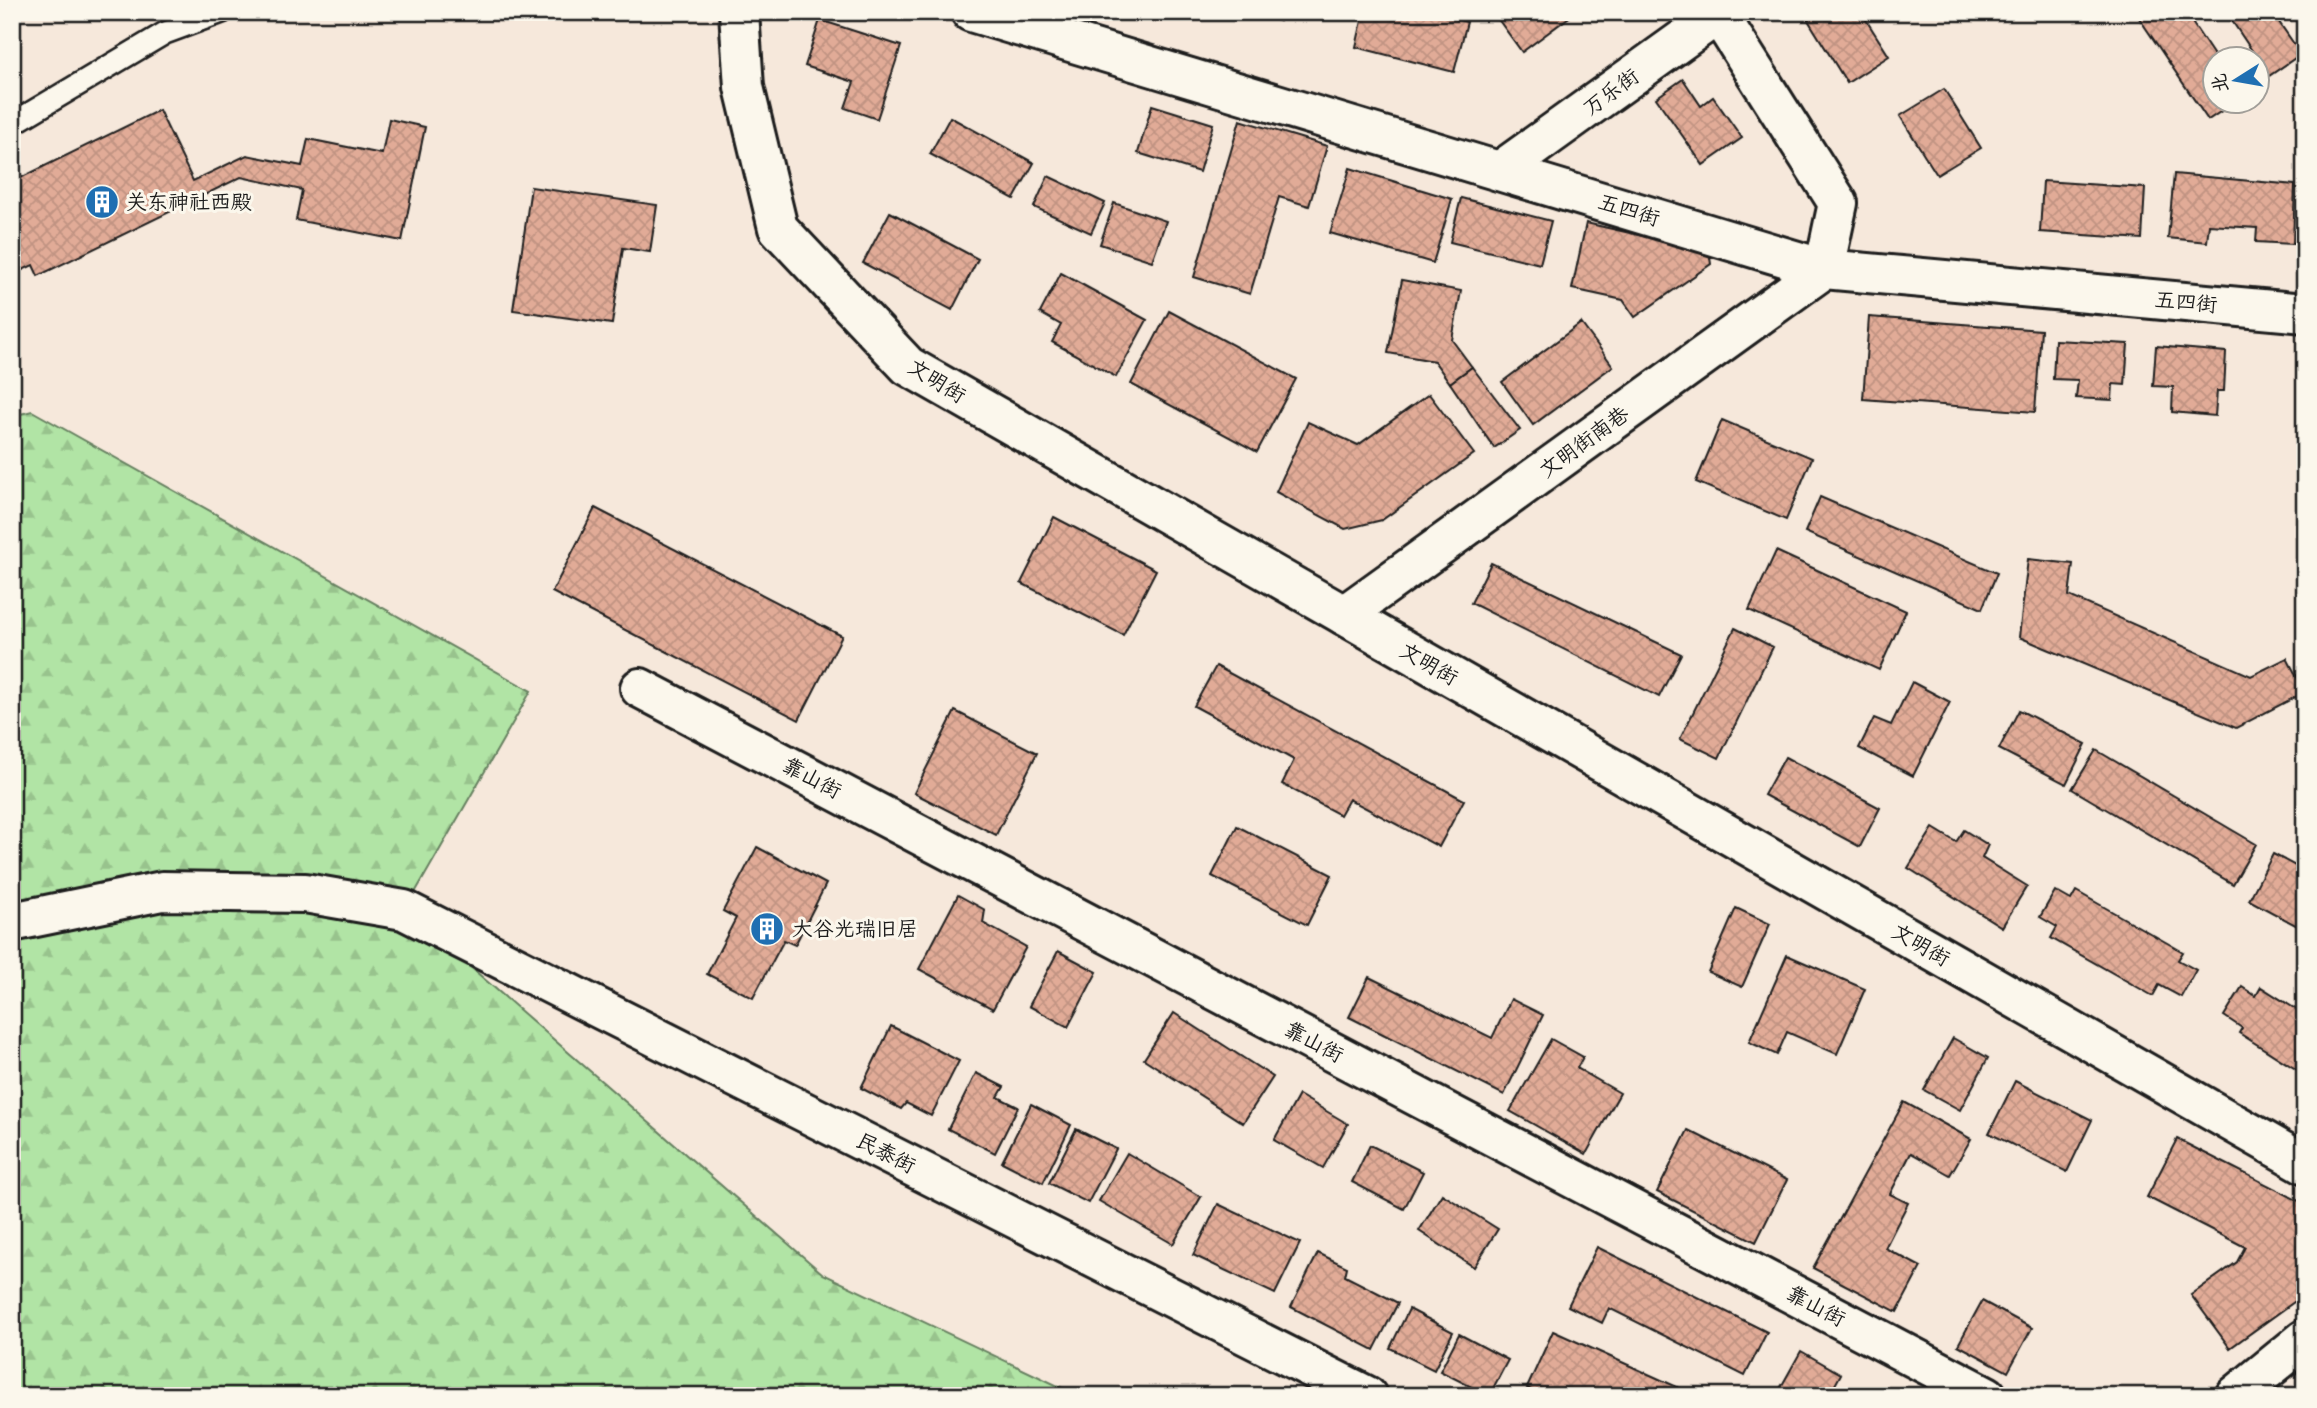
<svg xmlns="http://www.w3.org/2000/svg" width="2317" height="1408" font-family="Sriracha,'LXGW WenKai TC',sans-serif">
  <defs>
    <pattern id="forest-firs" width="22" height="20" patternUnits="userSpaceOnUse" patternTransform="scale(1.75)"><rect width="22" height="20" fill="#b1e4a5"/><path d="M5 1l3.5 6h-7zM16 11l3.5 6h-7z" fill="#98c38d"/></pattern>
    <pattern id="building-cross-hatch" width="8" height="8" patternUnits="userSpaceOnUse" patternTransform="scale(1.75)"><rect width="8" height="8" fill="#e1ab97"/><path d="M0 0l8 8M0 8l8-8" fill="none" stroke="#c09382"/></pattern>
  </defs>
  <rect width="100%" height="100%" fill="#f6e8db"/>
  <filter id="ink" filterUnits="userSpaceOnUse"><feTurbulence type="fractalNoise" baseFrequency=".0143" numOctaves="2"/><feDisplacementMap in="SourceGraphic" scale="14" xChannelSelector="R" yChannelSelector="G"/><feConvolveMatrix kernelMatrix="1 2 1 2 8 2 1 2 1" color-interpolation-filters="sRGB"/></filter>
  <g filter="url(#ink)">
    <path fill="url(#forest-firs)" stroke="#668060" stroke-width="2" d="M32 411 531 691 405 910 823 1274 1079 1396H12V416Z"/>
    <g fill="url(#building-cross-hatch)" stroke="#1c1c1c" stroke-width="2">
      <path d="M1249 12H1282L1279 21Z"/>
      <path d="M1364 12H1428L1467 22 1454 72 1356 47Z"/>
      <path d="M1499 12H1576L1522 52 1495 15Z"/>
      <path d="M1821 12H1861L1889 56 1847 83 1808 20Z"/>
      <path d="M2135 12H2185L2217 60 2216 102H2235L2208 120Z"/>
      <path d="M2226 12H2272L2301 54 2269 76Z"/>
      <path d="M820 20 901 46 877 119 845 108 854 82 805 66Z"/>
      <path d="M1683 79 1701 106 1713 97 1742 138 1703 165 1656 98Z"/>
      <path d="M1944 89 1981 148 1937 175 1900 116Z"/>
      <path d="M1152 105 1213 124 1199 172 1138 153Z"/>
      <path d="M159 110 193 181 247 155 302 166 308 139 382 154 389 119 425 127 402 241 296 220 302 190 241 177 38 276 33 265 14 274 12 225 17 223 12 213V182Z"/>
      <path d="M950 117 1034 163 1014 199 930 154Z"/>
      <path d="M1240 120 1327 146 1309 206 1279 197 1250 294 1194 277Z"/>
      <path d="M1350 168 1452 199 1433 263 1330 233Z"/>
      <path d="M2174 174 2295 185 2293 244 2256 242 2257 228 2209 225 2207 242 2168 238Z"/>
      <path d="M1048 176 1105 203 1091 233 1034 207Z"/>
      <path d="M2043 181 2145 188 2142 239 2040 232Z"/>
      <path d="M531 187 657 205 650 252 623 248 612 324 513 310Z"/>
      <path d="M1461 198 1551 221 1540 264 1450 242Z"/>
      <path d="M1114 203 1166 221 1152 261 1100 244Z"/>
      <path d="M890 212 978 259 952 310 863 263Z"/>
      <path d="M1586 223 1709 251 1711 264 1635 317 1623 300 1572 289Z"/>
      <path d="M1061 273 1147 320 1116 377 1052 342 1061 325 1040 313Z"/>
      <path d="M1402 280 1461 291 1452 340 1472 367 1450 383 1434 361 1388 353Z"/>
      <path d="M1169 311 1296 379 1257 452 1131 384Z"/>
      <path d="M1869 317 2041 330 2035 412 1863 399Z"/>
      <path d="M1581 323 1613 366 1533 425 1502 382Z"/>
      <path d="M2055 340 2128 344 2125 385 2113 384 2112 400 2076 398 2078 380 2053 379Z"/>
      <path d="M2156 346 2226 352 2224 391H2217L2215 416 2172 412 2173 387 2153 386Z"/>
      <path d="M1472 367 1520 430 1494 448 1450 383Z"/>
      <path d="M1429 394 1474 454 1382 520 1345 529 1276 492 1308 422 1358 445Z"/>
      <path d="M1722 420 1812 458 1786 520 1696 482Z"/>
      <path d="M1820 497 1997 573 1982 609 1805 532Z"/>
      <path d="M595 508 842 636 799 720 552 592Z"/>
      <path d="M1054 517 1156 570 1123 635 1021 583Z"/>
      <path d="M1776 551 1906 611 1879 670 1749 610Z"/>
      <path d="M2028 559 2073 564 2069 596 2251 676 2287 658 2305 692 2236 728 2019 637Z"/>
      <path d="M1491 563 1681 654 1659 697 1471 603Z"/>
      <path d="M1735 628 1773 647 1719 758 1680 739Z"/>
      <path d="M1216 666 1464 800 1439 847 1349 799 1340 815 1282 784 1294 760 1194 706Z"/>
      <path d="M1912 682 1950 702 1913 776 1859 748 1874 718 1891 725Z"/>
      <path d="M2019 710 2086 744 2066 784 1999 749Z"/>
      <path d="M955 711 1037 753 996 835 914 793Z"/>
      <path d="M2096 750 2256 844 2233 884 2072 789Z"/>
      <path d="M1785 757 1880 808 1860 847 1764 795Z"/>
      <path d="M1237 826 1332 875 1307 925 1212 876Z"/>
      <path d="M1933 828 1956 842 1964 830 1988 845 1982 858 2027 886 2002 927 1908 868Z"/>
      <path d="M757 847 826 884 795 945 784 940 753 998 707 974 736 918 723 911Z"/>
      <path d="M2273 854 2305 871V930L2249 900Z"/>
      <path d="M2055 891 2071 900 2076 891 2183 952 2178 960 2196 970 2181 997 2159 985 2153 996 2051 938 2057 927 2040 917Z"/>
      <path d="M958 895 985 910 983 923 1026 947 993 1009 919 969Z"/>
      <path d="M1736 908 1770 924 1742 987 1708 972Z"/>
      <path d="M1058 951 1097 972 1068 1027 1029 1006Z"/>
      <path d="M1787 955 1865 989 1837 1054 1787 1032 1777 1055 1749 1042Z"/>
      <path d="M1369 977 1492 1038 1511 999 1543 1015 1504 1095 1349 1017Z"/>
      <path d="M2242 987 2256 996 2261 987 2305 1015V1075L2239 1033 2242 1028 2224 1016Z"/>
      <path d="M1174 1013 1273 1077 1243 1123 1144 1059Z"/>
      <path d="M891 1026 959 1061 931 1116 906 1103 901 1109 861 1088Z"/>
      <path d="M1953 1038 1988 1058 1960 1110 1924 1090Z"/>
      <path d="M1551 1039 1583 1057 1577 1068 1620 1093 1586 1154 1510 1111Z"/>
      <path d="M976 1073 1004 1087 998 1097 1018 1107 995 1153 948 1129Z"/>
      <path d="M2015 1081 2092 1120 2067 1172 1989 1133Z"/>
      <path d="M1299 1095 1348 1124 1323 1168 1274 1140Z"/>
      <path d="M1904 1102 1971 1139 1950 1175 1911 1153 1890 1194 1908 1203 1885 1248 1921 1267 1897 1312 1813 1268Z"/>
      <path d="M1031 1104 1071 1125 1043 1183 1002 1162Z"/>
      <path d="M1076 1129 1116 1149 1088 1203 1049 1183Z"/>
      <path d="M1688 1130 1787 1180 1756 1242 1657 1192Z"/>
      <path d="M2177 1139 2305 1204V1223L2300 1233 2305 1239V1294L2230 1348 2191 1295 2237 1262 2245 1247 2147 1197Z"/>
      <path d="M1370 1145 1423 1172 1404 1209 1352 1182Z"/>
      <path d="M1127 1153 1201 1197 1173 1244 1099 1201Z"/>
      <path d="M1442 1194 1498 1229 1474 1267 1419 1231Z"/>
      <path d="M1218 1204 1300 1243 1275 1294 1193 1255Z"/>
      <path d="M1597 1247 1767 1332 1745 1376 1609 1308 1602 1323 1568 1306Z"/>
      <path d="M1318 1253 1347 1267 1345 1276 1398 1303 1374 1350 1291 1307Z"/>
      <path d="M1982 1301 2032 1328 2008 1372 1958 1345Z"/>
      <path d="M1409 1309 1453 1332 1434 1370 1390 1348Z"/>
      <path d="M1553 1331 1697 1396H1581L1566 1389 1563 1396H1544L1527 1388Z"/>
      <path d="M1459 1334 1508 1360 1489 1396 1440 1371Z"/>
      <path d="M1801 1351 1841 1374 1829 1396H1776Z"/>
    </g>
    <g fill="none" stroke-linecap="round" stroke-linejoin="round">
      <g stroke="#1c1c1c" stroke-width="26">
        <path id="lane" d="M12 124 165 33 222 12"/>
      </g>
      <g stroke="#1c1c1c" stroke-width="44">
        <g id="street">
          <path d="M971 12 1824 269 2305 313"/>
          <path d="M1500 171 1721 12"/>
          <path d="M1344 615 1824 269 1838 203 1717 12"/>
          <path d="M640 688 1987 1396"/>
          <path d="M12 922 162 891 305 893 404 910 1367 1396"/>
          <path d="M2235 1396 2305 1339"/>
        </g>
      </g>
      <g stroke="#1c1c1c" stroke-width="44">
        <path id="secondary" d="M739 12 744 87 778 228 908 366 2305 1164"/>
      </g>
      <use href="#lane" stroke="#fbf7ec" stroke-width="21"/>
      <use href="#street" stroke="#fbf7ec" stroke-width="38"/>
      <use href="#secondary" stroke="#fbf7ec" stroke-width="38"/>
    </g>
  </g>
  <defs>
    <g id="building-disc" transform="scale(1.75)"><circle r="9.5" fill="#1f6fb2" stroke="#fbf7ec"/><path d="M-4-6H4V6H1V3H-1V6H-4ZM-2.5-4.3h1.7v1.8h-1.7ZM.8-4.3h1.7v1.8H.8ZM-2.5-1h1.7V.8h-1.7ZM.8-1h1.7V.8H.8Z" fill="#fff"/></g>
  </defs>
  <g fill-rule="evenodd">
    <use href="#building-disc" x="102" y="202"/>
    <use href="#building-disc" x="767" y="929"/>
  </g>
  <g text-anchor="middle" stroke-width="6" stroke-linejoin="round" paint-order="stroke">
    <g font-size="21" fill="#1c1c1c" stroke="#fbf7ec">
      <text transform="translate(1611 92) rotate(-36)" y="7">万乐街</text>
      <text transform="translate(1629 210) rotate(17)" y="7">五四街</text>
      <text transform="translate(2186 302) rotate(5)" y="7">五四街</text>
      <text transform="translate(937 381) rotate(32)" y="7">文明街</text>
      <text transform="translate(1584 442) rotate(-36)" y="7">文明街南巷</text>
      <text transform="translate(1429 664) rotate(30)" y="7">文明街</text>
      <text transform="translate(812 778) rotate(28)" y="7">靠山街</text>
      <text transform="translate(1921 945) rotate(30)" y="7">文明街</text>
      <text transform="translate(1314 1042) rotate(28)" y="7">靠山街</text>
      <text transform="translate(886 1153) rotate(27)" y="7">民泰街</text>
      <text transform="translate(1816 1306) rotate(28)" y="7">靠山街</text>
    </g>
    <g font-size="21" fill="#1c1c1c" stroke="#fbf7ec" text-anchor="start">
      <text x="126" y="209">关东神社西殿</text>
      <text x="792" y="936">大谷光瑞旧居</text>
    </g>
  </g>
  <rect width="2317" height="1408" fill="none" stroke="#fbf7ec" stroke-width="42"/>
  <rect x="21" y="21" width="2275" height="1366" fill="none" stroke="#1c1c1c" stroke-width="2.5" filter="url(#ink)"/>
  <g transform="translate(2236 80) rotate(259)"><circle r="33" fill="#fbf7ec" stroke="#a29f99" stroke-width="2"/>
  <path d="M0-5L12 26L0 18L-12 26Z" fill="#1f6fb2"/>
  <text y="-10" font-size="19" font-weight="bold" text-anchor="middle" fill="#1c1c1c">北</text>
  </g>
</svg>
